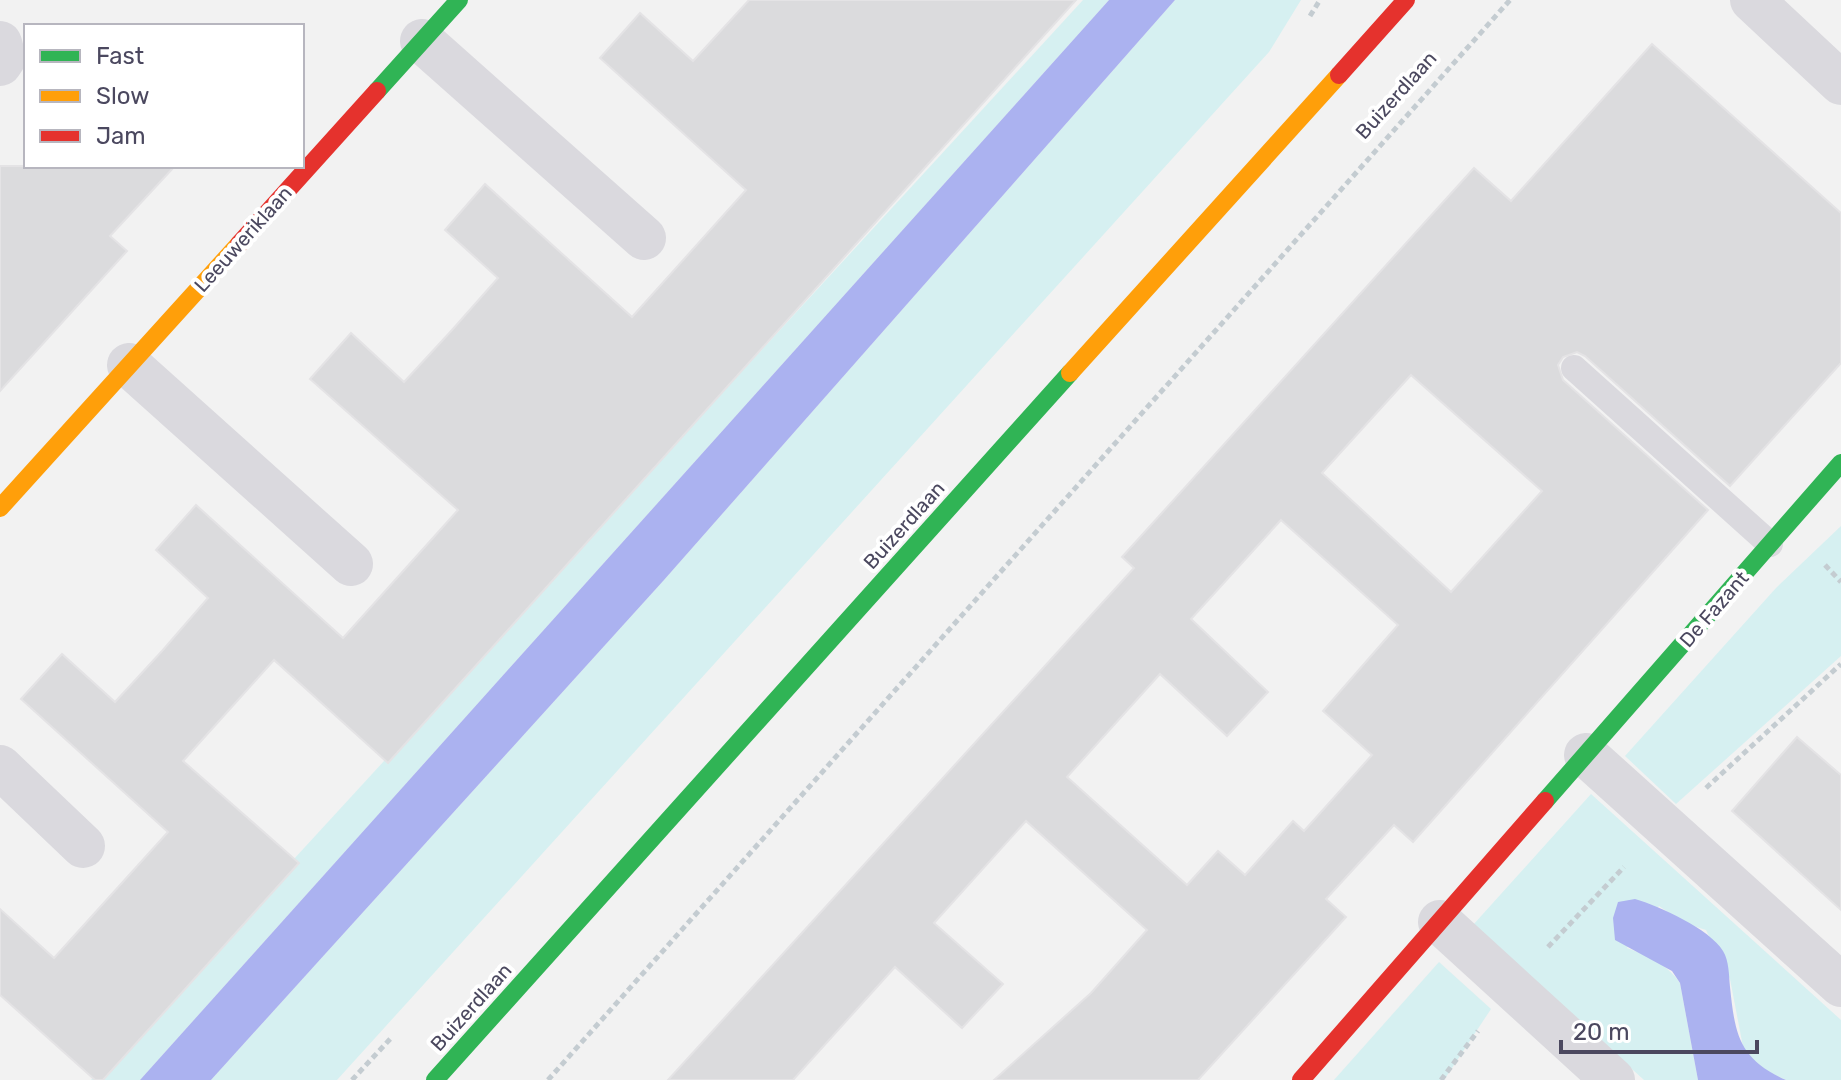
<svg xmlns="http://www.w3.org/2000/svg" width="1841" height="1080" font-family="Rubik,sans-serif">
  <rect width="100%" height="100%" fill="#f2f2f2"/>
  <g fill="#d6f0f1">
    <path d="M1083 0H1109L140 1080H91Z"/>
    <path d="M1175 0H1301L1269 52 337 1080H211L664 580Z"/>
    <path d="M1841 526V656L1676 804 1625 756 1776 588Z"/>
    <path d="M1591 794 1841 1020V1080H1786L1762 1069 1744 1052 1730 979 1706 930 1684 923 1659 906 1627 948C1648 956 1667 964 1680 983L1698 1080H1644L1473 925Z"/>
    <path d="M1439 962 1491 1009 1444 1080H1334Z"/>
  </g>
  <g fill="#abb2f0">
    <path d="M1109 0H1175L664 580 211 1080H140Z"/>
    <path d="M1635 899C1659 906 1710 929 1723 951 1729 960 1729 976 1730 987 1735 1035 1739 1059 1786 1080H1698L1680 983 1672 971 1615 940 1613 918 1618 902Z"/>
  </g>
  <g fill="#dbdbdd" stroke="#e4e3e5" stroke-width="2" fill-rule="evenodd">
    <path d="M749 0H1076L388 763 274 660 229 710 183 761 299 863 103 1080H95L0 995V909L54 958 168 832 21 699 62 654 115 702 162 651 208 598 156 550 196 505 343 638 458 510 310 379 351 333 404 382 452 330 498 278 445 230 485 184 632 317 746 190 600 58 640 13 693 61Z"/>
    <path d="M1652 44 1841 213V363L1730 486 1585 356 1577 352 1563 357 1558 365 1563 380 1708 510 1413 842 1394 825 1326 899 1346 917 1198 1080H994L1091 993 1147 930 1026 821 934 923 1003 984 962 1028 895 967 793 1080H668L1134 568 1122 557 1474 168 1511 201ZM1411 375 1542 491 1451 592 1322 473ZM1281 520 1398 625 1323 711 1372 755 1304 831 1293 821 1245 875 1218 851 1187 885 1067 777 1160 674 1227 736 1268 692 1191 619Z"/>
    <path d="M0 166H175L110 236 127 251 0 391Z"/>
    <path d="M1797 737 1841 775V910L1732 811Z"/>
  </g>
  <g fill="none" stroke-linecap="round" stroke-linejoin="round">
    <g stroke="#c4ccd1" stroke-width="5" stroke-dasharray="6 4" stroke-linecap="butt">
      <path d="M1310 16 1320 0"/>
      <path d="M1825 565 1841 582"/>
      <path d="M1706 788 1841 664"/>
      <path d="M1548 947 1624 867"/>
      <path d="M352 1080 392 1037"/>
      <path d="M548 1080 1510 0"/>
      <path d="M1441 1080 1478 1031"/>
    </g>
    <path stroke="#dad9de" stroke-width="26" d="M1574 368 1770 544"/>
    <g stroke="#dad9de" stroke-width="44">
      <path d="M1752 0 1841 83"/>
      <path d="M422 41 644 238"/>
      <path d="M0 43 4 58 0 64"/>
      <path d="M129 365 351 564"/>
      <path d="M1586 755 1841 985"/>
      <path d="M0 767 83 846"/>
      <path d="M1440 922 1613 1080"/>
    </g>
    <g stroke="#30b455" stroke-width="18">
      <path d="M377 91 459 0"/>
      <path d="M1545 801 1841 463"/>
      <path d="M435 1080 1070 373"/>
    </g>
    <g stroke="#ff9f0a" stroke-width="18">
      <path d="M1070 373 1339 75"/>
      <path d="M0 508 239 244"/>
    </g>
    <g stroke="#e5322d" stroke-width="18">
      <path d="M1339 75 1406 0"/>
      <path d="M239 244 377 91"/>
      <path d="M1301 1080 1545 801"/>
    </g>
  </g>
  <g text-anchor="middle" stroke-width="8" stroke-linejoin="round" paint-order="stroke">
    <g font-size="20" fill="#4b485f" stroke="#fff">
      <text transform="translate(1396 95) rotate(-48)" y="7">Buizerdlaan</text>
      <text transform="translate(243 239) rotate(-48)" y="7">Leeuweriklaan</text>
      <text transform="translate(904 525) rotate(-48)" y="7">Buizerdlaan</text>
      <text transform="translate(1714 609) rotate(-49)" y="7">De Fazant</text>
      <text transform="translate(471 1007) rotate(-48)" y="7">Buizerdlaan</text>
    </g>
  </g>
  <rect x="24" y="24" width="280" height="144" fill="#ffffff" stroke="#b7b6bf" stroke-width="2"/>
  <rect x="40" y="50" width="40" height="12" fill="#30b455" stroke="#b7b6bf" stroke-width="2"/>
  <text x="96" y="64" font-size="24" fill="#4b485f">Fast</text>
  <rect x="40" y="90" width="40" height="12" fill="#ff9f0a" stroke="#b7b6bf" stroke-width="2"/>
  <text x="96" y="104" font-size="24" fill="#4b485f">Slow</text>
  <rect x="40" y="130" width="40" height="12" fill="#e5322d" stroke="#b7b6bf" stroke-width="2"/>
  <text x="96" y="144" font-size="24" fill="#4b485f">Jam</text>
  <path d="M1561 1040v12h196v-12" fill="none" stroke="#4b485f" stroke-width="4"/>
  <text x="1573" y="1040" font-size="24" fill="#4b485f" stroke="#ffffff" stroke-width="6" paint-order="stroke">20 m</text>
</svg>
